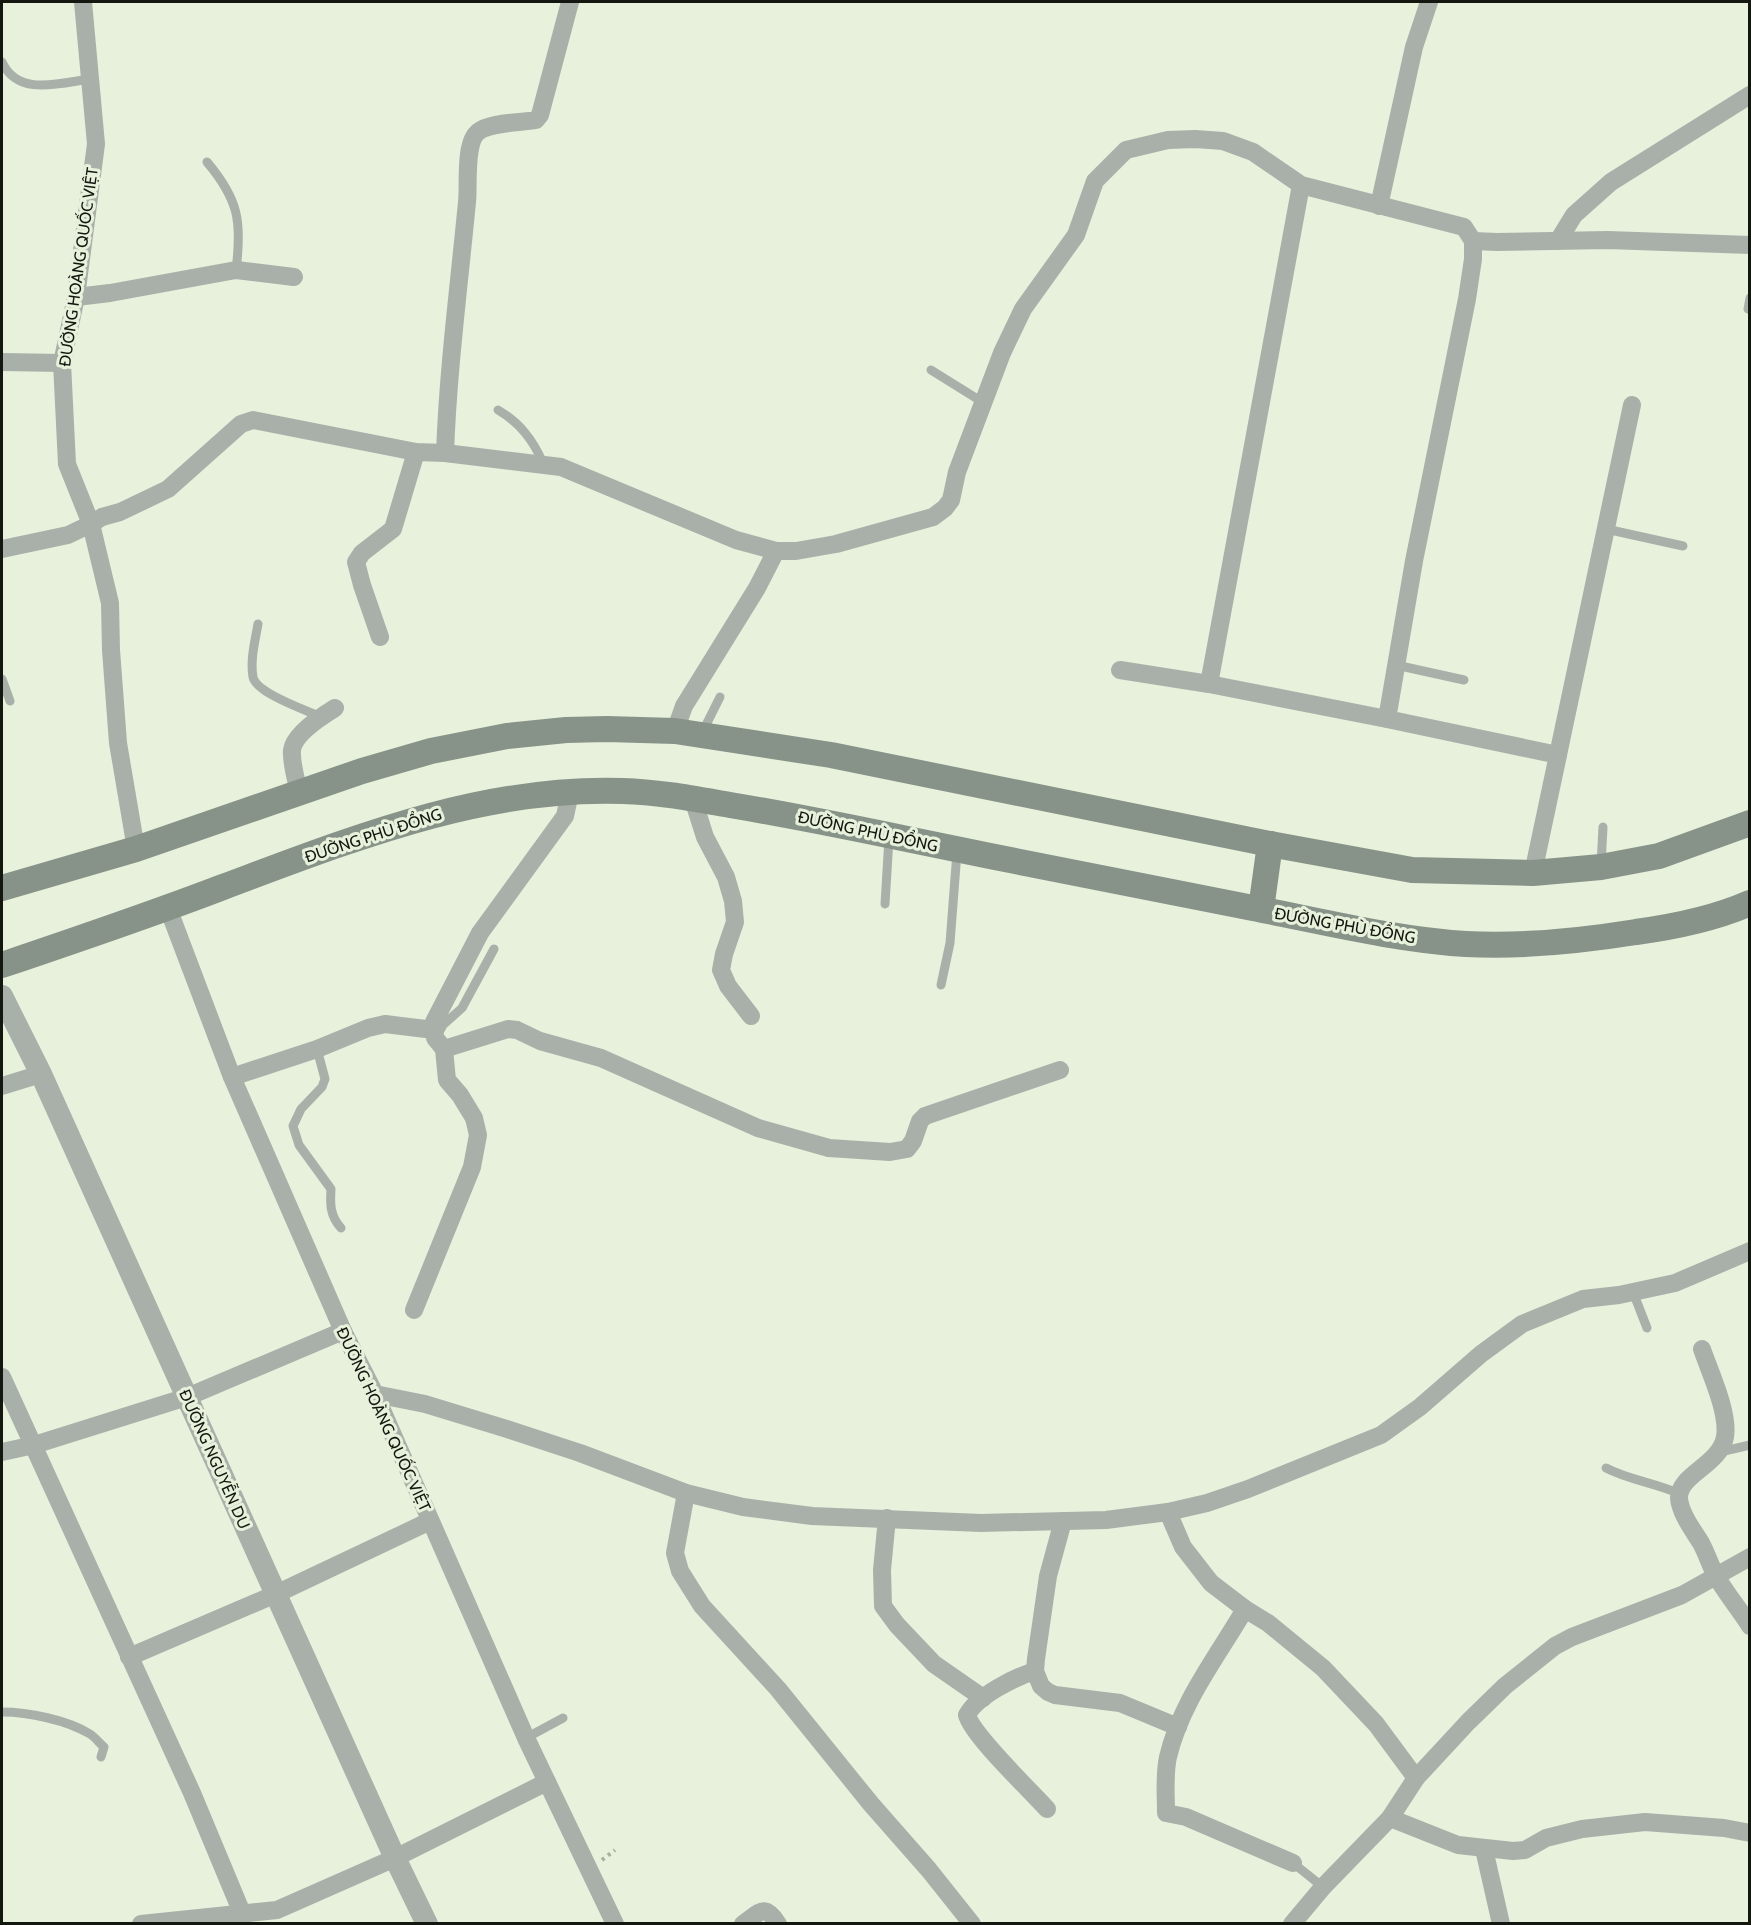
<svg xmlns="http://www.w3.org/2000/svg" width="1751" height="1925" font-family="Cabin,sans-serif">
  <rect width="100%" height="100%" fill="#e7f1dc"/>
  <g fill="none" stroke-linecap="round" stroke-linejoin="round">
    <path stroke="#a7af9e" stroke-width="4" stroke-dasharray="3 4.5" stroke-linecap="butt" d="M602 1860 615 1850"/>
    <g stroke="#a9b0a9" stroke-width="9">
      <path d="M2 62C18 97 60 83 90 79"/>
      <path d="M207 162C239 200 242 222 236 270"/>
      <path d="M1748 309 1750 298"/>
      <path d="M931 370 984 403"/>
      <path d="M498 410C520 423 533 440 543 463"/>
      <path d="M1606 529 1683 546"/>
      <path d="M258 624C255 641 250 660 253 677 256 693 306 710 321 717"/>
      <path d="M1396 665 1464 680"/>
      <path d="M2 679 10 701"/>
      <path d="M702 733 720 697"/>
      <path d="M1601 865 1603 827"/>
      <path d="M885 904 889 838"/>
      <path d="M941 985 950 943 957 852"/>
      <path d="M438 1034 443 1025 462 1008 494 949"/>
      <path d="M317 1049 325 1079 322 1087 301 1109 293 1126 299 1145 331 1189C330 1204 330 1216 341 1228"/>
      <path d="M1633 1292 1647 1328"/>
      <path d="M1720 1452 1750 1445"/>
      <path d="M1606 1468C1629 1480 1656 1483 1680 1494"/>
      <path d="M2 1712C28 1712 67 1720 90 1734 95 1737 99 1743 104 1747L101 1757"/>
      <path d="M526 1738 563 1718"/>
      <path d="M1293 1863 1323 1887"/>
    </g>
    <g stroke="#a9b0a9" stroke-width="18">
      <path d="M83 2 96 144 76 297 62 363 67 464 91 524 110 603 111 650 118 743 136 849"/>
      <path d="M1379 206 1414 47 1429 2"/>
      <path d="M1473 241 1497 242 1608 240 1750 245"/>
      <path d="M1558 241 1574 215 1611 182 1750 95"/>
      <path d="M76 297 110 293 236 270 294 277"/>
      <path d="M2 362 62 363"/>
      <path d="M445 453C448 369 459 286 467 202 469 186 464 143 478 132 490 122 520 123 536 120L540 115 570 2"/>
      <path d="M2 549 68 535 91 524 102 517 120 512 168 489 241 424 253 420 416 452 445 453 561 467 736 540 776 551H796L836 544 933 517 945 508 951 500 957 472 1002 353 1023 309 1076 235 1095 181 1126 150 1168 140 1195 139 1223 141 1253 152 1301 185 1464 227 1473 241V259L1467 299 1414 561 1387 719 1558 755 1533 873"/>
      <path d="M380 637 362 585 356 562 362 553 393 529 416 452"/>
      <path d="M1120 670 1209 684 1387 719"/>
      <path d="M1209 684 1301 185"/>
      <path d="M675 731 684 706 757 588 776 551"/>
      <path d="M1558 755 1632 405"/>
      <path d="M299 792C296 779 291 763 292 750 294 734 322 716 335 708"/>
      <path d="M693 799 705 837 726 877 733 901 735 922 724 954 721 970 728 986 751 1016"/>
      <path d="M168 908 232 1077 343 1331 375 1394 526 1738 615 1924"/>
      <path d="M444 1049 508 1029 517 1030 540 1041 601 1058 758 1128 829 1148 890 1152 907 1149 913 1141 920 1121 925 1116 1060 1070"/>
      <path d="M232 1077 317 1049 368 1028 385 1024 434 1030"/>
      <path d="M2 1086 41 1074"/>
      <path d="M414 1310 472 1167 478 1135 474 1118 460 1095 447 1080 444 1049 435 1038 434 1022 480 933 565 816 570 793"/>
      <path d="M1702 1349C1710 1373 1729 1412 1725 1437 1720 1465 1679 1474 1679 1498 1680 1513 1693 1530 1701 1543 1707 1554 1710 1565 1716 1576 1726 1593 1739 1609 1750 1626"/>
      <path d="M2 1377 192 1793 242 1913"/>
      <path d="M375 1394 425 1404 507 1429 580 1453 686 1493 743 1507 812 1516 981 1523 1106 1520 1168 1512 1207 1503 1248 1489 1381 1435 1420 1407 1481 1354 1522 1324 1583 1299 1619 1295 1675 1283 1750 1251"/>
      <path d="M2 1452 34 1445 187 1397 343 1331"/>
      <path d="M686 1493 675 1553 680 1571 702 1606 778 1689 871 1804 929 1870 972 1924"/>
      <path d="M1168 1512 1183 1547 1211 1583 1245 1609 1268 1623 1323 1668 1376 1724 1416 1778"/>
      <path d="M887 1518 882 1570 883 1606 897 1625 934 1664 983 1698"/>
      <path d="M1063 1521 1048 1576 1036 1659 1035 1671 1041 1686 1048 1692 1055 1695 1120 1703 1178 1727"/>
      <path d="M1245 1609C1217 1657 1181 1702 1168 1757 1164 1775 1166 1795 1166 1813L1186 1817 1293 1863"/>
      <path d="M129 1657 276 1594 430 1521"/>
      <path d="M1035 1671C1015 1677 977 1696 967 1715 972 1735 1030 1790 1047 1809"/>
      <path d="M1390 1818 1458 1845 1513 1851 1525 1850 1546 1838 1582 1829 1645 1822 1724 1828 1750 1833"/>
      <path d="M1484 1849 1501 1924"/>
      <path d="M141 1924 277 1910 395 1858 547 1782"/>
      <path d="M743 1924C760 1913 764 1902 778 1924"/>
      <path d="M1292 1924 1323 1887 1390 1818 1416 1778 1468 1722 1505 1686 1555 1646 1572 1637 1682 1595 1750 1557"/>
    </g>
    <path stroke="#a9b0a9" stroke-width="22" d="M2 996 41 1074 395 1858 427 1924"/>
    <g stroke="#879388" stroke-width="26">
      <path d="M2 888 136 849 362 771 431 751 507 736 566 730 607 729 675 731 831 755 1270 844 1412 870 1533 873 1601 867 1659 856 1750 823"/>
      <path d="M1261 909 1270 844"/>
      <path d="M2 965C76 940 150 915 223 887 352 839 483 786 623 791 659 792 695 799 730 805 790 815 849 827 907 839 1022 863 1137 885 1253 908 1320 921 1397 940 1466 944 1523 947 1580 941 1636 932 1673 927 1716 918 1750 903"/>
    </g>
  </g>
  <g text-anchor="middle" stroke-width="6" stroke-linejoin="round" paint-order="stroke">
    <g font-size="16" fill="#14170f" stroke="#e7f1dc">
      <text transform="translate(78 267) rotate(-82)" y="6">ĐƯỜNG HOÀNG QUỐC VIỆT</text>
      <text transform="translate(868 831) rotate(12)" y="6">ĐƯỜNG PHÙ ĐỔNG</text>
      <text transform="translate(373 835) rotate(-18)" y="6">ĐƯỜNG PHÙ ĐỔNG</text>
      <text transform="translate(1345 925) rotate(10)" y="6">ĐƯỜNG PHÙ ĐỔNG</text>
      <text transform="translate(384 1419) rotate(65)" y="6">ĐƯỜNG HOÀNG QUỐC VIỆT</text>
      <text transform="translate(215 1459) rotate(66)" y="6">ĐƯỜNG NGUYỄN DU</text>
    </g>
  </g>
  <rect width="1751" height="1925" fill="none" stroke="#14170f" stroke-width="6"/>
</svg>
